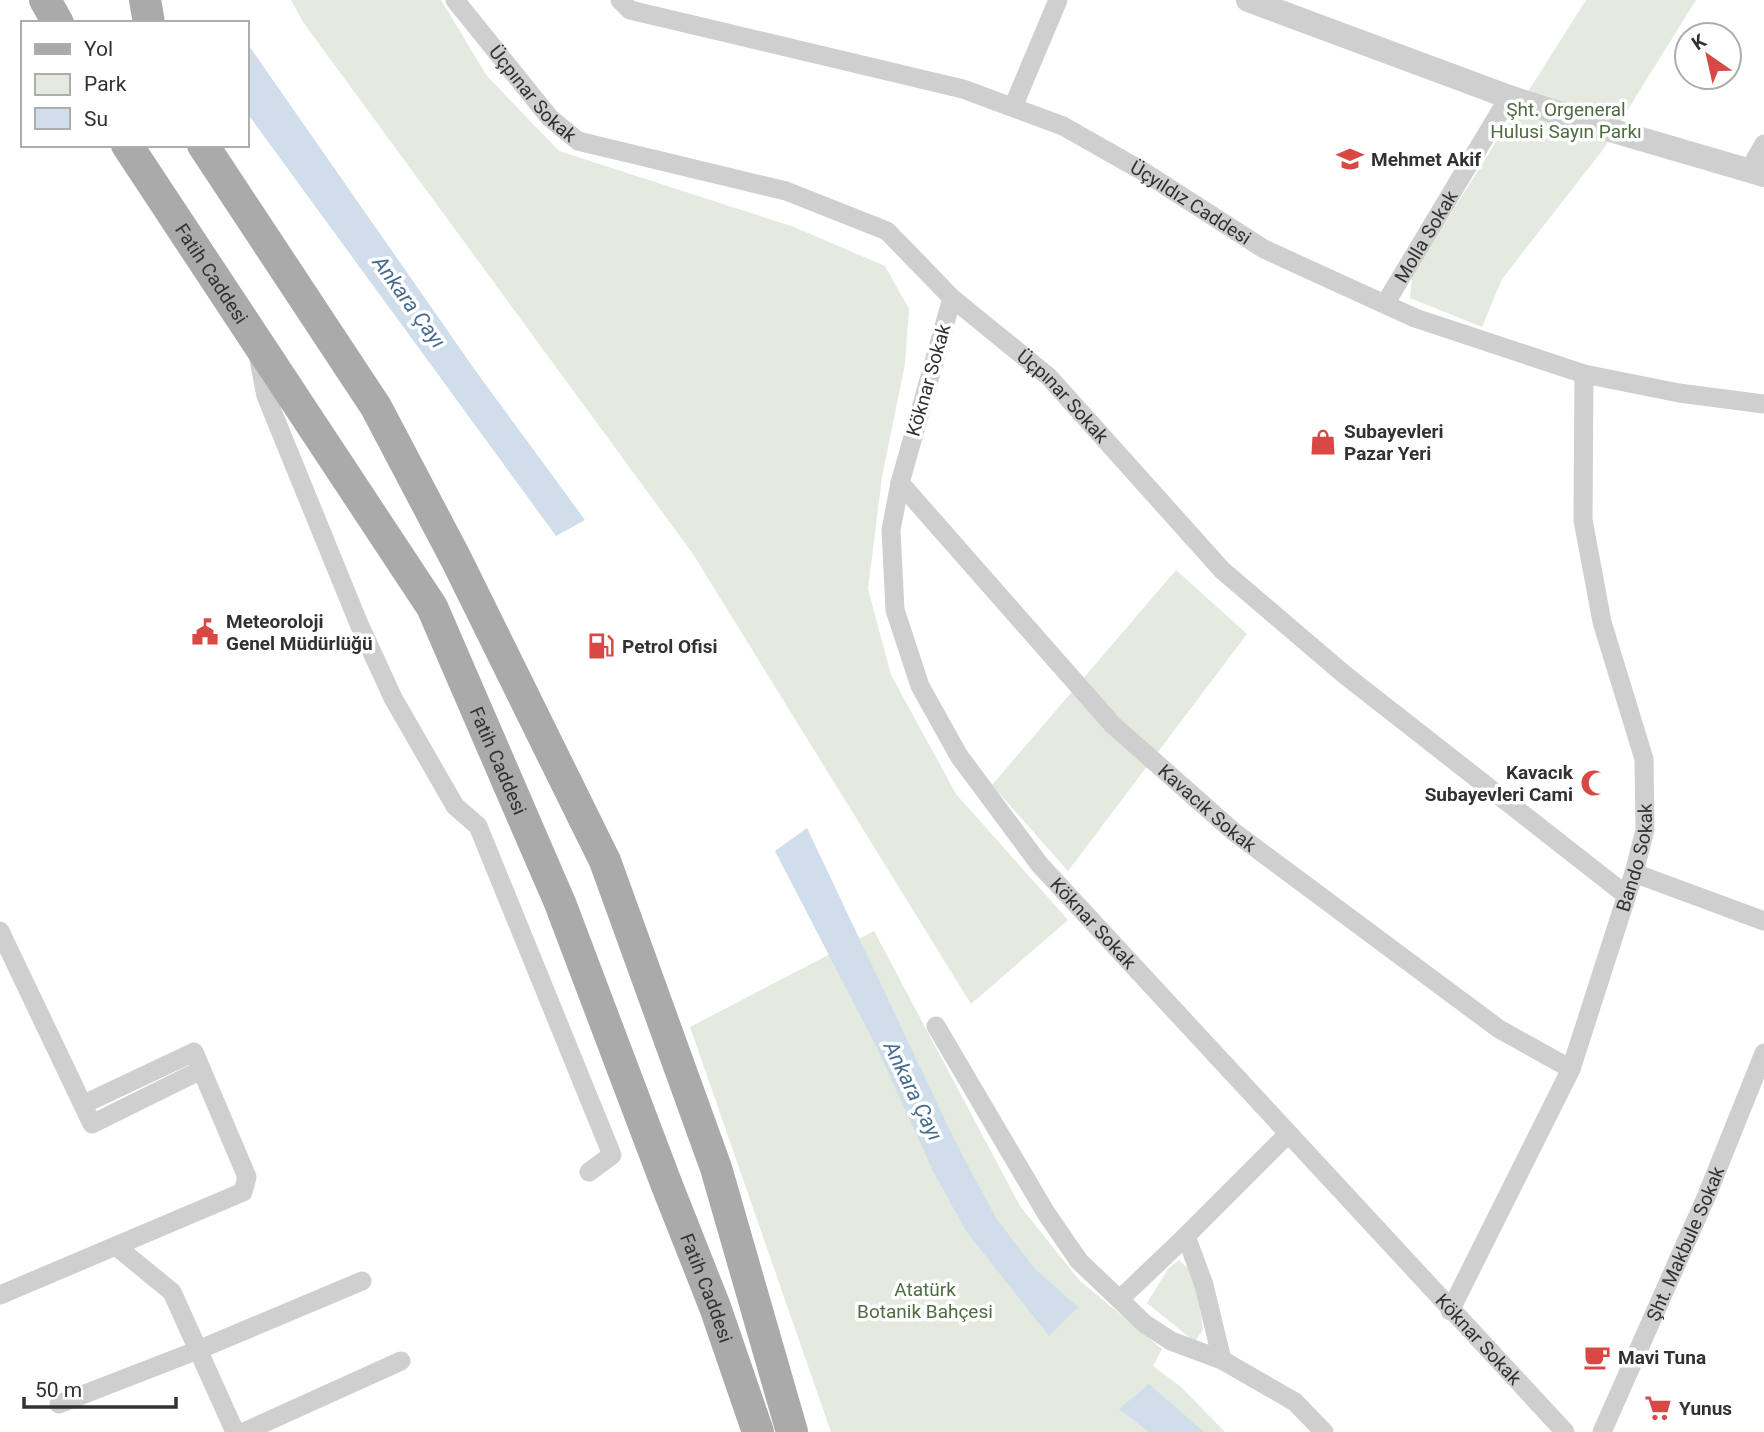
<svg xmlns="http://www.w3.org/2000/svg" width="1764" height="1432" font-family="Roboto,sans-serif">
  <rect width="100%" height="100%" fill="#fff"/>
  <g fill="#e4eadf">
    <path d="M291 0H441L487 76 559 151 794 227 885 266 909 309 905 364 882 477 868 589 891 675 956 794 1068 920 971 1004 693 554 303 22Z"/>
    <path d="M1586 0H1696L1602 151 1502 279 1482 327 1410 298 1412 275Z"/>
    <path d="M1176 570 1247 634 1068 871 992 785Z"/>
    <path d="M874 931 1020 1206 1079 1280 1162 1349 1153 1366 1181 1387 1225 1432H831L690 1027Z"/>
    <path d="M1179 1260 1193 1273 1198 1295 1203 1329 1195 1342 1147 1303 1168 1269Z"/>
  </g>
  <g fill="#d0deeb">
    <path d="M247 43 475 370 585 520 556 536 247 113Z"/>
    <path d="M807 828 956 1143 996 1218 1034 1268 1078 1307 1049 1336 966 1231 933 1171 878 1050 775 851Z"/>
    <path d="M1149 1384 1204 1432H1149L1119 1409Z"/>
  </g>
  <g fill="none" stroke-linecap="round" stroke-linejoin="round">
    <g stroke="#cfcfcf" stroke-width="19">
      <path id="s1" d="M455 0 550 118 578 141 786 191 887 231 952 298 1049 377 1222 570 1345 675 1626 895"/>
      <path id="s2" d="M620 0 630 10 963 89 1063 126 1144 172 1264 249 1415 318 1584 374 1679 393 1764 404"/>
      <path d="M1013 107 1058 0"/>
      <path d="M1748 172 1764 144"/>
      <path id="s3" d="M952 298 900 483 891 530 895 610 920 686 959 756 1040 865 1565 1432"/>
      <path id="s4" d="M1385 304 1509 97"/>
      <path d="M258 355 266 396 359 624 393 698 455 806 478 826 612 1155 589 1172"/>
      <path id="s5" d="M900 483 1113 725 1234 832 1499 1029 1571 1069"/>
      <path d="M1634 873 1764 921"/>
      <path d="M0 931 92 1124 201 1070"/>
      <path d="M936 1026 1046 1213 1079 1261 1145 1324 1171 1341 1222 1360 1295 1402 1324 1432"/>
      <path d="M1186 1236 1204 1285 1222 1360"/>
      <path d="M117 1247 172 1292 235 1432"/>
      <path d="M0 1295 243 1192 247 1177 194 1052 84 1104"/>
      <path d="M1120 1299 1186 1236 1288 1134"/>
      <path id="s6" d="M1450 1311 1571 1069 1634 873 1645 830 1644 759 1602 622 1583 520 1584 374"/>
      <path d="M59 1404 198 1350 362 1281"/>
      <path d="M244 1432 401 1361"/>
      <path id="s7" d="M1602 1432 1707 1195 1764 1053"/>
    </g>
    <path stroke="#cfcfcf" stroke-width="24" d="M1248 0 1509 97 1617 132 1764 175"/>
    <g stroke="#aaa" stroke-width="32">
      <path d="M45 0 58 23"/>
      <path d="M145 0 149 23"/>
      <path id="s8" d="M127 145 432 607 560 903 666 1183 715 1307 758 1432"/>
      <path d="M203 145 376 407 456 559 605 861 716 1168 792 1432"/>
    </g>
  </g>
  <defs>
    <g id="school-bare" transform="scale(2.1)"><path d="M0-5L7-2L0 1L-7-2ZM-4 1L0 2.5L4 1V4Q0 6-4 4Z" fill="#d84945" stroke="#fff" stroke-width="2.5" paint-order="stroke"/></g>
    <g id="shop-bare" transform="scale(2.1)"><path d="M-5-2.5h2.3a2.7 3.5 0 0 1 5.4 0H5L5.5 6h-11ZM-1.5-2.5h3a1.5 2.3 0 0 0-3 0Z" fill="#d84945" stroke="#fff" stroke-width="2.5" paint-order="stroke"/></g>
    <g id="civic-bare" transform="scale(2.1)"><path d="M-.6-6.5H3V-4.5H.6V-3L4-1V1h2V6H-6V1h2V-1L-.6-3ZM-1.2 2.5V6h2.4V2.5Z" fill="#d84945" stroke="#fff" stroke-width="2.5" paint-order="stroke"/></g>
    <g id="fuel-bare" transform="scale(2.1)"><path d="M-5.5-6h7V0h2V4h1.3V-2.5L3-4.5l.8-.8L6-3V5H2.5V1h-1V6h-7ZM-4.2-4.7v3.2H.2V-4.7Z" fill="#d84945" stroke="#fff" stroke-width="2.5" paint-order="stroke"/></g>
    <g id="mosque-bare" transform="scale(2.1)"><path d="M3.5-4.9A6 6 0 1 0 3.5 4.9A5 5 0 1 1 3.5-4.9Z" fill="#d84945" stroke="#fff" stroke-width="2.5" paint-order="stroke"/></g>
    <g id="cafe-bare" transform="scale(2.1)"><path d="M-5.5-4.5H6V0H3Q3 3.5 0 3.5H-2.5Q-5.5 3.5-5.5 0ZM3-3.2v2h1.7v-2ZM-6 4.5H4V6H-6Z" fill="#d84945" stroke="#fff" stroke-width="2.5" paint-order="stroke"/></g>
    <g id="supermarket-bare" transform="scale(2.1)"><path d="M-6-5.5h2.5l.6 2H6L4.5 2H-2.5L-4.4-4H-6ZM-1.5 3.2a1.3 1.3 0 1 0 .1 0ZM3 3.2a1.3 1.3 0 1 0 .1 0Z" fill="#d84945" stroke="#fff" stroke-width="2.5" paint-order="stroke"/></g>
  </defs>
  <g fill-rule="evenodd">
    <use href="#school-bare" x="1350" y="159"/>
    <use href="#shop-bare" x="1323" y="442"/>
    <use href="#civic-bare" x="205" y="632"/>
    <use href="#fuel-bare" x="601" y="646"/>
    <use href="#mosque-bare" x="1594" y="783"/>
    <use href="#cafe-bare" x="1597" y="1357"/>
    <use href="#supermarket-bare" x="1658" y="1408"/>
  </g>
  <g text-anchor="middle" stroke-width="7" stroke-linejoin="round" paint-order="stroke">
    <g font-size="19" fill="#323232" stroke="#fff">
      <text dy="7" stroke="none"><textPath href="#s1" startOffset="122">Üçpınar Sokak</textPath></text>
      <text dy="7" stroke="none"><textPath href="#s2" startOffset="612">Üçyıldız Caddesi</textPath></text>
      <text dy="7" stroke="none"><textPath href="#s4" startOffset="79">Molla Sokak</textPath></text>
      <text dy="7" stroke="none"><textPath href="#s8" startOffset="154">Fatih Caddesi</textPath></text>
      <text transform="translate(928 380) rotate(-74)" y="7">Köknar Sokak</text>
      <text dy="7" stroke="none"><textPath href="#s1" startOffset="752">Üçpınar Sokak</textPath></text>
      <text dy="7" stroke="none"><textPath href="#s8" startOffset="721">Fatih Caddesi</textPath></text>
      <text dy="7" stroke="none"><textPath href="#s5" startOffset="448">Kavacık Sokak</textPath></text>
      <text dy="7" stroke="none"><textPath href="#s6" startOffset="492">Bando Sokak</textPath></text>
      <text dy="7" stroke="none"><textPath href="#s3" startOffset="695">Köknar Sokak</textPath></text>
      <text dy="7" stroke="none"><textPath href="#s7" startOffset="206">Şht. Makbule Sokak</textPath></text>
      <text dy="7" stroke="none"><textPath href="#s8" startOffset="1288">Fatih Caddesi</textPath></text>
      <text dy="7" stroke="none"><textPath href="#s3" startOffset="1262">Köknar Sokak</textPath></text>
    </g>
    <g font-size="19" fill="#516b42" stroke="#fff">
      <text x="1566" y="116">Şht. Orgeneral<tspan x="1566" dy="22">Hulusi Sayın Parkı</tspan></text>
      <text x="925" y="1296">Atatürk<tspan x="925" dy="22">Botanik Bahçesi</tspan></text>
    </g>
    <g font-size="19" font-weight="bold" fill="#323232" stroke="#fff" text-anchor="start">
      <text x="1371" y="166">Mehmet Akif</text>
      <text x="1344" y="438">Subayevleri<tspan x="1344" dy="22">Pazar Yeri</tspan></text>
      <text x="226" y="628">Meteoroloji<tspan x="226" dy="22">Genel Müdürlüğü</tspan></text>
      <text x="622" y="653">Petrol Ofisi</text>
      <text x="1573" y="779" text-anchor="end">Kavacık<tspan x="1573" dy="22">Subayevleri Cami</tspan></text>
      <text x="1618" y="1364">Mavi Tuna</text>
      <text x="1679" y="1415">Yunus</text>
    </g>
    <g font-size="21" font-style="italic" fill="#466b8f" stroke="#fff">
      <text transform="translate(409 302) rotate(54)" y="7">Ankara Çayı</text>
      <text transform="translate(913 1091) rotate(64)" y="7">Ankara Çayı</text>
    </g>
  </g>
  <rect x="21" y="21" width="228" height="126" fill="#ffffff" stroke="#adadad" stroke-width="2"/>
  <rect x="35" y="44" width="35" height="10" fill="#aaaaaa" stroke="#adadad" stroke-width="2"/>
  <text x="84" y="56" font-size="21" fill="#323232">Yol</text>
  <rect x="35" y="74" width="35" height="21" fill="#e4eadf" stroke="#adadad" stroke-width="2"/>
  <text x="84" y="91" font-size="21" fill="#323232">Park</text>
  <rect x="35" y="108" width="35" height="21" fill="#d0deeb" stroke="#adadad" stroke-width="2"/>
  <text x="84" y="126" font-size="21" fill="#323232">Su</text>
  <g transform="translate(1708 56) rotate(326)"><circle r="33" fill="#ffffff" stroke="#adadad" stroke-width="2"/>
  <path d="M0-5L12 26L0 18L-12 26Z" fill="#d84945"/>
  <text y="-10" font-size="19" font-weight="bold" text-anchor="middle" fill="#323232">K</text>
  </g>
  <path d="M24 1397v10h152v-10" fill="none" stroke="#323232" stroke-width="3.5"/>
  <text x="35" y="1397" font-size="21" fill="#323232" stroke="#ffffff" stroke-width="5" paint-order="stroke">50 m</text>
</svg>
